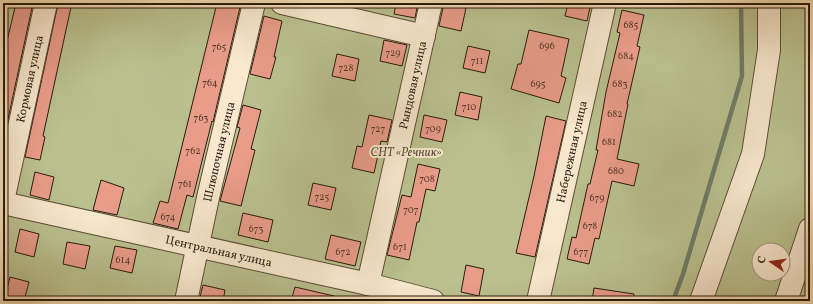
<svg xmlns="http://www.w3.org/2000/svg" width="813" height="304" font-family="Vollkorn,serif">
  <rect width="100%" height="100%" fill="#f5dcb4"/>
  <filter id="stains"><feTurbulence type="fractalNoise" baseFrequency=".005" numOctaves="4"/><feColorMatrix values="0 0 0 0 .2 0 0 0 0 .09 0 0 0 0 .02 0 0 0 .5 -.17"/></filter>
  <radialGradient id="worn" r=".72"><stop offset=".6" stop-color="#630" stop-opacity="0"/><stop offset="1" stop-color="#630" stop-opacity=".3"/></radialGradient>
  <path fill="#bac18f" stroke="#716e4e" fill-rule="evenodd" d="M3 3H810V301H3ZM759 250H783V274H759Z"/>
  <g fill="none" stroke-linecap="round" stroke-linejoin="round">
    <path stroke="#6e7c6a" stroke-width="4.5" d="M673 301 683 274 742 76 741 3"/>
  </g>
  <g fill="#e99c8a" stroke="#281b0e">
    <path d="M16 3H33L3 142V58Z"/>
    <path d="M217 3H241L213 122 212 121 193 197 187 195 178 229 153 223 160 201 168 203Z"/>
    <path d="M396 3H418L415 18 394 14Z"/>
    <path d="M444 3 466 8 461 31 439 26Z"/>
    <path d="M568 3H591L587 21 565 16Z"/>
    <path d="M58 4 71 7 43 136 45 137 40 160 25 157Z"/>
    <path d="M622 10 644 15 637 46 640 47 627 104H628L617 159 639 164 634 186 612 181 599 239 595 238 589 264 567 259 572 237 576 238 588 184H590L598 150H596L606 92 620 33 617 32Z"/>
    <path d="M264 16 282 21 274 57H276L270 79 250 74Z"/>
    <path d="M529 30 569 39 561 76 566 78 559 103 511 89 518 64H521Z"/>
    <path d="M384 40 407 45 402 66 380 61Z"/>
    <path d="M468 46 490 51 485 73 463 68Z"/>
    <path d="M337 54 359 59 355 81 332 76Z"/>
    <path d="M460 92 482 97 478 120 455 115Z"/>
    <path d="M243 105 261 110 251 149 255 150 241 206 220 201 240 128 237 127Z"/>
    <path d="M369 115 392 120 387 142 381 141 374 173 352 168 357 146 362 147Z"/>
    <path d="M424 115 447 120 442 142 420 137Z"/>
    <path d="M546 116 566 121 535 257 516 253 534 176Z"/>
    <path d="M418 164 440 169 435 191 426 189 419 222H417L409 260 387 255 402 195 411 197Z"/>
    <path d="M35 172 54 177 49 200 30 195Z"/>
    <path d="M101 180 124 188 117 215 93 210Z"/>
    <path d="M313 183 336 188 331 210 308 205Z"/>
    <path d="M243 213 273 220 268 242 238 235Z"/>
    <path d="M20 229 39 234 34 257 15 252Z"/>
    <path d="M331 235 361 242 355 266 325 259Z"/>
    <path d="M67 242 90 246 85 269 63 264Z"/>
    <path d="M115 246 137 250 132 273 110 268Z"/>
    <path d="M466 265 484 269 479 296 461 292Z"/>
    <path d="M10 277 29 282 24 301H4Z"/>
    <path d="M203 285 225 290 223 301H199Z"/>
    <path d="M295 287 334 296 333 301H291Z"/>
    <path d="M594 288 634 294V301H592Z"/>
  </g>
  <g fill="none" stroke-linecap="round" stroke-linejoin="round">
    <g stroke="#5b4b38" stroke-width="24">
      <g id="minor">
        <path d="M282 3 424 36"/>
        <path id="s1" d="M3 201 46 3"/>
        <path id="s2" d="M3 203 368 284 433 301"/>
        <path id="s3" d="M368 284 431 3"/>
        <path id="s4" d="M186 301 209 193 254 3"/>
        <path id="s5" d="M538 301 605 3"/>
        <path d="M701 301 753 154 769 50V3"/>
        <path d="M786 301 810 229"/>
      </g>
    </g>
    <use href="#minor" stroke="#f8e8ce" stroke-width="22"/>
  </g>
  <g text-anchor="middle" stroke-width="4" stroke-linejoin="round" paint-order="stroke">
    <g font-size="10" fill="#583b2d">
      <text x="631" y="28">685</text>
      <text x="547" y="49">696</text>
      <text x="219" y="50">765</text>
      <text x="393" y="56">729</text>
      <text x="626" y="59">684</text>
      <text x="477" y="64">711</text>
      <text x="346" y="71">728</text>
      <text x="210" y="86">764</text>
      <text x="538" y="87">695</text>
      <text x="620" y="87">683</text>
      <text x="469" y="110">710</text>
      <text x="615" y="117">682</text>
      <text x="201" y="121">763</text>
      <text x="378" y="132">727</text>
      <text x="433" y="132">709</text>
      <text x="609" y="145">681</text>
      <text x="193" y="154">762</text>
      <text x="616" y="174">680</text>
      <text x="427" y="182">708</text>
      <text x="185" y="187">761</text>
      <text x="322" y="200">725</text>
      <text x="597" y="201">679</text>
      <text x="411" y="213">707</text>
      <text x="168" y="220">674</text>
      <text x="590" y="229">678</text>
      <text x="256" y="232">673</text>
      <text x="400" y="250">671</text>
      <text x="343" y="255">672</text>
      <text x="581" y="255">677</text>
      <text x="123" y="263">614</text>
    </g>
    <g font-size="12" fill="#281b0e" stroke="#f8e8ce">
      <text dy="4" stroke="none"><textPath href="#s1" startOffset="125">Кормовая улица</textPath></text>
      <text dy="4" stroke="none"><textPath href="#s3" startOffset="204">Рындовая улица</textPath></text>
      <text dy="4" stroke="none"><textPath href="#s4" startOffset="153">Шлюпочная улица</textPath></text>
      <text dy="4" stroke="none"><textPath href="#s5" startOffset="153">Набережная улица</textPath></text>
      <text dy="4" stroke="none"><textPath href="#s2" startOffset="221">Центральная улица</textPath></text>
    </g>
    <g font-size="12" font-style="italic" fill="#544d35" stroke="#f8e8ce">
      <text x="406" y="156">СНТ «Речник»</text>
    </g>
  </g>
  <rect width="813" height="304" fill="none" stroke="#f5dcb4" stroke-width="16"/>
  <rect x="4" y="4" width="805" height="296" fill="none" stroke="#281b0e" stroke-width="2"/>
  <rect x="8" y="8" width="797" height="288" fill="none" stroke="#281b0e"/>
  <g transform="translate(771 262) rotate(283)"><circle r="19" fill="#f8e8ce" stroke="#a59681"/>
  <path d="M0-3L7 15L0 10L-7 15Z" fill="#8f2418"/>
  <text y="-6" font-size="11" font-weight="bold" text-anchor="middle" fill="#281b0e">С</text>
  </g>
  <rect width="100%" height="100%" filter="url(#stains)"/>
  <rect width="100%" height="100%" fill="url(#worn)"/>
</svg>
